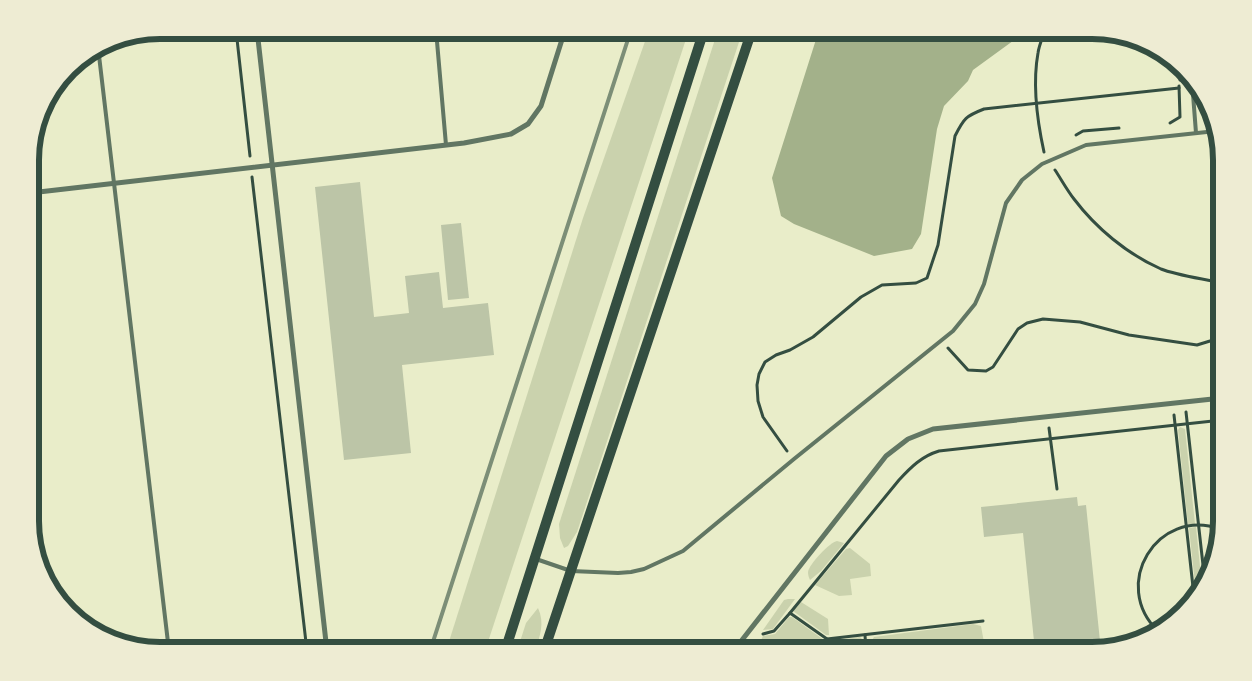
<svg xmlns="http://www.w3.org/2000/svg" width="1252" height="681" font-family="Roboto,sans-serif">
  <rect width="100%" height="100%" fill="#e9edc9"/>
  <g fill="#cad2ad">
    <path d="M649 30H689L485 651H446L583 218Z"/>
    <path d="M718 30H743L577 532 568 546 564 548 560 538 559 524Z"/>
    <path d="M1180 427 1185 429 1195 524H1188L1178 430Z"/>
    <path d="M1196 527 1202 586 1196 593 1189 528Z"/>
    <path d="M837 541 844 543 821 571 810 580C809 578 808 575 808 572 809 564 830 542 837 541Z"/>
    <path d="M850 548 870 564 871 576 850 579 852 595 839 596 815 585 846 549Z"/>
    <path d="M788 599H795L773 629 763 630 784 600Z"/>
    <path d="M801 602 828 619 829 635H826L793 611Z"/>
    <path d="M538 608C545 623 540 636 535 651H517L526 623Z"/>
    <path d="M789 617H792L824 640 827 651H756L763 636 775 634Z"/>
    <path d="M973 624 981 626 985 648 963 651H872L871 642 874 637Z"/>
    <path d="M860 637 863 640 865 649 832 651 831 641Z"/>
  </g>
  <path fill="#a3b18a" d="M819 30H1023L1021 35 973 70 968 81 944 106 937 129 921 234 912 249 874 256 794 224 781 216 772 178Z"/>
  <g fill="#bcc5a7">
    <path d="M360 182 374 317 409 313 405 276 439 272 443 308 488 303 494 355 402 365 411 453 344 460 315 187Z"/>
    <path d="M461 223 469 298 448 300 441 225Z"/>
    <path d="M1077 497 1078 506 1086 505 1101 651H1026L1025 642 1034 641 1023 533 984 537 981 507Z"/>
    <path d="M1009 645 1010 651H974V650Z"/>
  </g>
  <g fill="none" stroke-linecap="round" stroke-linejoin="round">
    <g stroke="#344e41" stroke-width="3">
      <path d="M236 30 250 156"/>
      <path d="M1180 80 1181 70"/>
      <path d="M1170 123 1180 117 1179 86"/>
      <path d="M1076 135 1083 131 1119 128"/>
      <path d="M1044 152C1037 120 1032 86 1038 53 1039 45 1043 37 1045 30"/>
      <path d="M1055 170C1061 179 1067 190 1074 199 1096 228 1127 254 1161 269 1176 275 1204 279 1221 283"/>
      <path d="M252 177 307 651"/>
      <path d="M948 348 968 370 986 371 993 367 1018 329 1027 323 1043 319 1080 322 1129 335 1197 345 1210 341 1221 342"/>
      <path d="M1186 412 1205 583"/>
      <path d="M1174 415 1194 596"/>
      <path d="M1049 428 1057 489"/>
      <path d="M787 451 763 417 758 401 757 385 759 374 765 362 776 355 790 350 813 337 861 297 882 285 916 283 927 278 938 245 955 136C964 118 966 116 984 109L1179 88"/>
      <path d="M790 613 899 480C911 467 922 456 939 451L1222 420"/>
      <path d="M1158 631C1110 585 1157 507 1220 529"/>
      <path d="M763 634 774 631 790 613 827 639 829 651"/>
      <path d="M865 635 866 651"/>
      <path d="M827 639 983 621"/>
    </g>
    <g stroke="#617663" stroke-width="4">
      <path d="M436 30 446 145"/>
      <path d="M98 47 169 651"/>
      <path d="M1192 81 1196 133"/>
      <path d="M536 559 571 571 618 573 631 572 644 569 683 551 794 459 953 331 975 304 984 284 1006 203 1022 180 1042 164 1086 145 1216 131"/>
    </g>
    <g stroke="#617663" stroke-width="5">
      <path d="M257 30 327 651"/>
      <path d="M30 193 464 143 511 134 528 124 541 106 565 30"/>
      <path d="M737 651 742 640 886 456 908 439 933 429 1222 398"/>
    </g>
    <g stroke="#344e41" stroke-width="10">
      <path d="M505 651 704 30"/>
      <path d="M544 651 752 30"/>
    </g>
    <path stroke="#7c8e77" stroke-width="4" d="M430 651 631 30"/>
  </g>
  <path d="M0 0H1252V681H0ZM160 39H1092A121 121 0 0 1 1213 160V521A121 121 0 0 1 1092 642H160A121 121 0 0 1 39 521V160A121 121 0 0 1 160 39Z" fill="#eeecd3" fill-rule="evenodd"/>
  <path fill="none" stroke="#344e41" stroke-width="6" d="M160 39H1092A121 121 0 0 1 1213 160V521A121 121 0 0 1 1092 642H160A121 121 0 0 1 39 521V160A121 121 0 0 1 160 39Z"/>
</svg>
